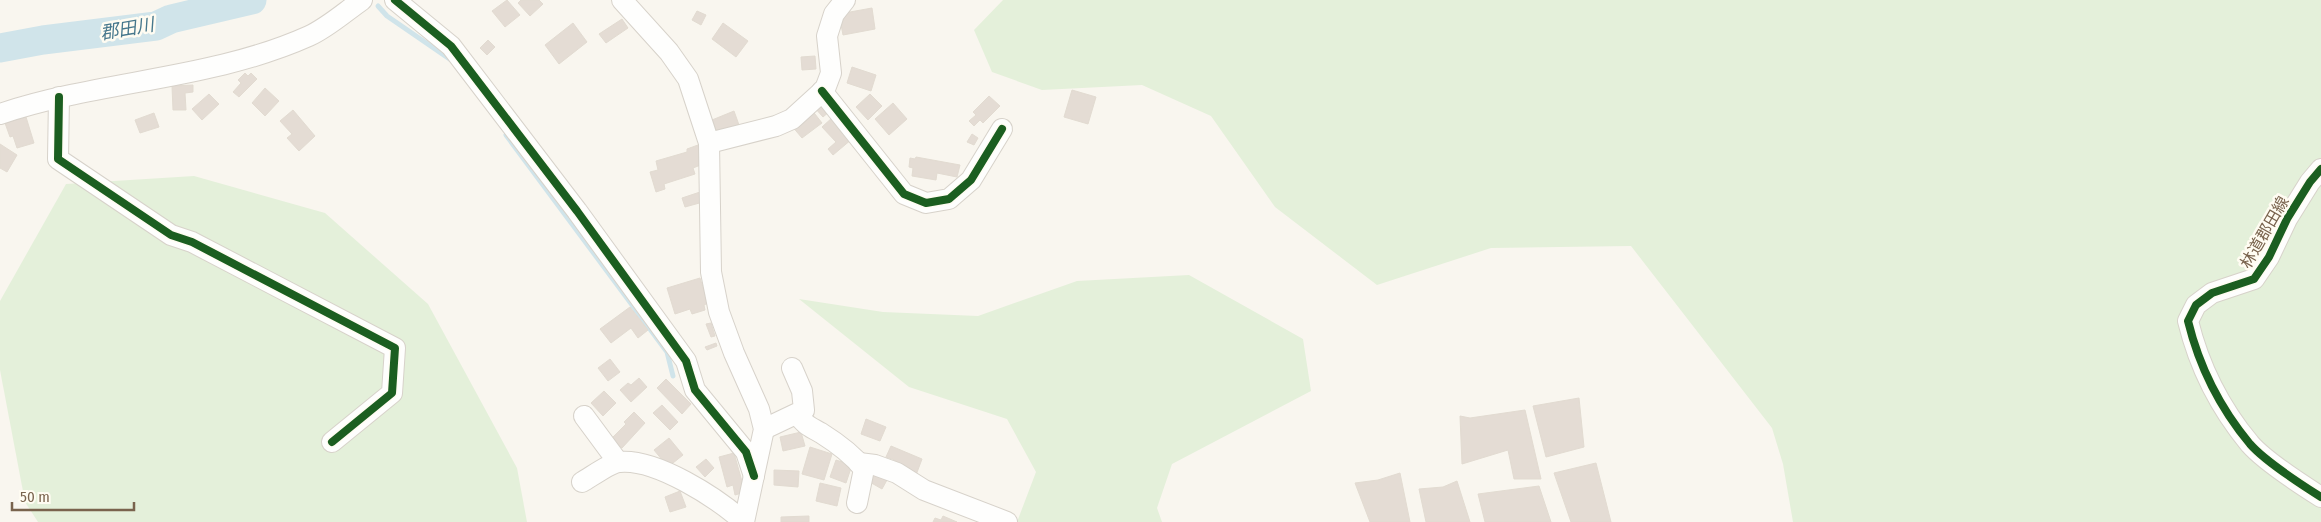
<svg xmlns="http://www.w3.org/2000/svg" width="2321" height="522" font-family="'Fira Sans Condensed','Noto Sans JP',sans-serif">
  <rect width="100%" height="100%" fill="#f9f6ef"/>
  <g fill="#e4f0da">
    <path d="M1003 0H2321V522H1793L1783 464 1772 428 1631 246 1491 248 1377 285 1275 207 1211 116 1142 85 1042 90 992 72 974 30Z"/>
    <path d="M194 176 325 213 428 304 517 468 527 522H38L25 502 0 370V301L66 184Z"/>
    <path d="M1189 275 1303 339 1311 391 1172 464 1157 508 1162 522H1017L1036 472 1007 419 909 387 799 299 883 312 978 316 1077 281Z"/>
  </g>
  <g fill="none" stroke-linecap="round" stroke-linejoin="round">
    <g stroke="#d0e4ea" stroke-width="5">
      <path d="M378 6 387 16 451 60"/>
      <path d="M506 135 667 352 673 376"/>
    </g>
    <path stroke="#d0e4ea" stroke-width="29" d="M0 48 43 40 156 26 171 19 252 0"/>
  </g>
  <g fill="#e4dcd4" stroke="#e2dbd1">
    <path d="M507 0 520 15 505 27 492 11Z"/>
    <path d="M521 0H539L543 4 530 16 518 3Z"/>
    <path d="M872 8 875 29 843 35 839 14Z"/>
    <path d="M697 11 706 15 701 25 692 20Z"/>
    <path d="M622 19 628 28 606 43 599 34Z"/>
    <path d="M573 23 587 42 559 64 545 45Z"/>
    <path d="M723 23 748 41 736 57 712 39Z"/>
    <path d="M488 40 495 47 487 55 480 48Z"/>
    <path d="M815 56 816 69 802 70 801 57Z"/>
    <path d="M852 67 876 75 871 91 847 83Z"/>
    <path d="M245 73 248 76 251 73 257 79 239 97 233 92 241 83 238 80Z"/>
    <path d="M193 85V92L185 93 186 110H173L172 86Z"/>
    <path d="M265 88 279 101 265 116 252 103Z"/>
    <path d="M1072 90 1096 97 1088 124 1064 117Z"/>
    <path d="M209 94 219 104 202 120 192 109Z"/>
    <path d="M870 94 882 106 868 120 856 107Z"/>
    <path d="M989 96 1000 106 983 123 980 120 974 126 969 121 976 115 973 112Z"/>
    <path d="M821 101 830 111 823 117 814 107Z"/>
    <path d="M893 103 907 119 889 135 875 119Z"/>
    <path d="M811 109 822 123 802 138 791 125Z"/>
    <path d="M293 110 315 136 299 151 287 138 292 134 280 121Z"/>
    <path d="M734 111 739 125 717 133 712 120Z"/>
    <path d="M154 113 159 127 140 133 135 120Z"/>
    <path d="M26 117 34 143 17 148 13 136 10 137 5 123Z"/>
    <path d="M833 117 852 139 833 155 828 149 836 142 822 127Z"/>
    <path d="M972 134 978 138 974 145 967 142Z"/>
    <path d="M0 144 17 155 7 172 0 168Z"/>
    <path d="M698 145 703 164 693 168 695 174 664 184 665 189 656 192 650 172 658 170 656 161 687 152V149Z"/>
    <path d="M916 157 960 165 957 177 937 173 936 180 912 176 913 168 909 167 910 158 915 159Z"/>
    <path d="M700 192 703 202 685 207 682 198Z"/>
    <path d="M700 278 708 303 704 305 705 310 692 314 690 309 675 314 667 288Z"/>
    <path d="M630 307 648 330 638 338 631 328 611 343 600 329Z"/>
    <path d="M711 323 715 336 711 337 706 324Z"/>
    <path d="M716 343 717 346 707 350 705 347Z"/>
    <path d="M610 359 620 372 608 381 598 368Z"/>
    <path d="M639 378 647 387 631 402 620 390 628 383 631 385Z"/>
    <path d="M666 379 691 404 682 414 657 388Z"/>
    <path d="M604 391 616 403 603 416 591 403Z"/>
    <path d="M1579 398 1584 447 1546 457 1533 406Z"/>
    <path d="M662 405 678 422 670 430 653 413Z"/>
    <path d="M1525 410 1541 479H1514L1508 450 1462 464 1460 416 1470 418Z"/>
    <path d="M634 412 645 423 622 448 612 438 626 424 624 422Z"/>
    <path d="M866 419 886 427 880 441 861 434Z"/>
    <path d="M801 432 805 446 783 451 780 437Z"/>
    <path d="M669 438 683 455 668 467 654 450Z"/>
    <path d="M891 446 922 459 916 475 893 466 895 460 886 457Z"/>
    <path d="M810 447 832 454 824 480 802 474Z"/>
    <path d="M734 453 745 492 735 495 733 485 727 487 719 457Z"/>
    <path d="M706 459 714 468 705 477 696 467Z"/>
    <path d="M836 460 852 465 846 483 830 477Z"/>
    <path d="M1596 463 1611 522H1571L1554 473Z"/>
    <path d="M774 470 799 471 798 487 774 485Z"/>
    <path d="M874 472 887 480 882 489 868 481Z"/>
    <path d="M1400 473 1410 522H1370L1355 483 1378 480Z"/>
    <path d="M1457 481 1470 522H1426L1419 489 1443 487Z"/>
    <path d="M820 483 841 488 837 506 816 501Z"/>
    <path d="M1539 486 1551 522H1485L1478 494Z"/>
    <path d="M680 491 686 507 670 512 665 497Z"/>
    <path d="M809 516V522H781V517Z"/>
    <path d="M943 516 957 522H933L935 518 941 520Z"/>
  </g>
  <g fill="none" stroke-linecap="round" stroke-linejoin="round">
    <g stroke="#d7d2ca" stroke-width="22">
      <g id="minor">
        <path d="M395 0 451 46 577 211 686 361 695 390 746 452 754 476"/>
        <path d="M622 0 669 52 688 79 709 143 711 272 719 312 734 353 759 409 764 429 744 522"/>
        <path d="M822 91 904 194 926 203 949 199 971 180 1002 129"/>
        <path d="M59 97 58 159 171 235 192 242 395 348 392 393 332 442"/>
        <path d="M0 114C101 80 211 80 309 36 327 28 345 12 362 0"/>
        <path d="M709 143 776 126 792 119 825 89 831 73 827 36 834 14 845 0"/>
        <path d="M2321 169 2310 182 2287 219 2269 257 2254 279 2212 293 2196 305 2188 321C2199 366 2220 408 2250 444 2264 460 2302 485 2321 497"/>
        <path d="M797 414C806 426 809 426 821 433 837 443 853 455 864 469L857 503"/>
        <path d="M584 416 618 462"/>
        <path d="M764 429 804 410 802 391 792 368"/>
        <path d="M859 463 875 465 897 473 924 490 1007 522"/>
        <path d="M582 482C591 477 610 463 619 462 656 458 717 498 744 522"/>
      </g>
    </g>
    <use href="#minor" stroke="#fefefd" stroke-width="20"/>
    <g stroke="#fffcf2" stroke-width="11">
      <g id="cycleway">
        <path d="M395 0 451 46 577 211 686 361 695 390 746 452 754 476"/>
        <path d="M822 91 904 194 926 203 949 199 971 180 1002 129"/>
        <path d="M59 97 58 159 171 235 192 242 395 348 392 393 332 442"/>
        <path d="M2321 169 2310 182 2287 219 2269 257 2254 279 2212 293 2196 305 2188 321C2199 366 2220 408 2250 444 2264 460 2302 485 2321 497"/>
      </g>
    </g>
    <use href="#cycleway" stroke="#1b5e20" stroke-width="8"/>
  </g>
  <g text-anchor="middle" stroke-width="5" stroke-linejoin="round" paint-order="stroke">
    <g font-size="16" fill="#79634d" stroke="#fffcf2">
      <text transform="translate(2264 232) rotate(-60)" y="6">林道郡田線</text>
    </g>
    <g font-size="18" font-style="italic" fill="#46778c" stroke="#fffcf2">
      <text transform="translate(127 29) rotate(-10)" y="6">郡田川</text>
    </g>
  </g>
  <path d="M12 502v8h122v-8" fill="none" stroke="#79634d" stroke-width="2.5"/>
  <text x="20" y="502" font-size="15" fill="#79634d" stroke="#fffcf2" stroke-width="4" paint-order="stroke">50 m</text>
</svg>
